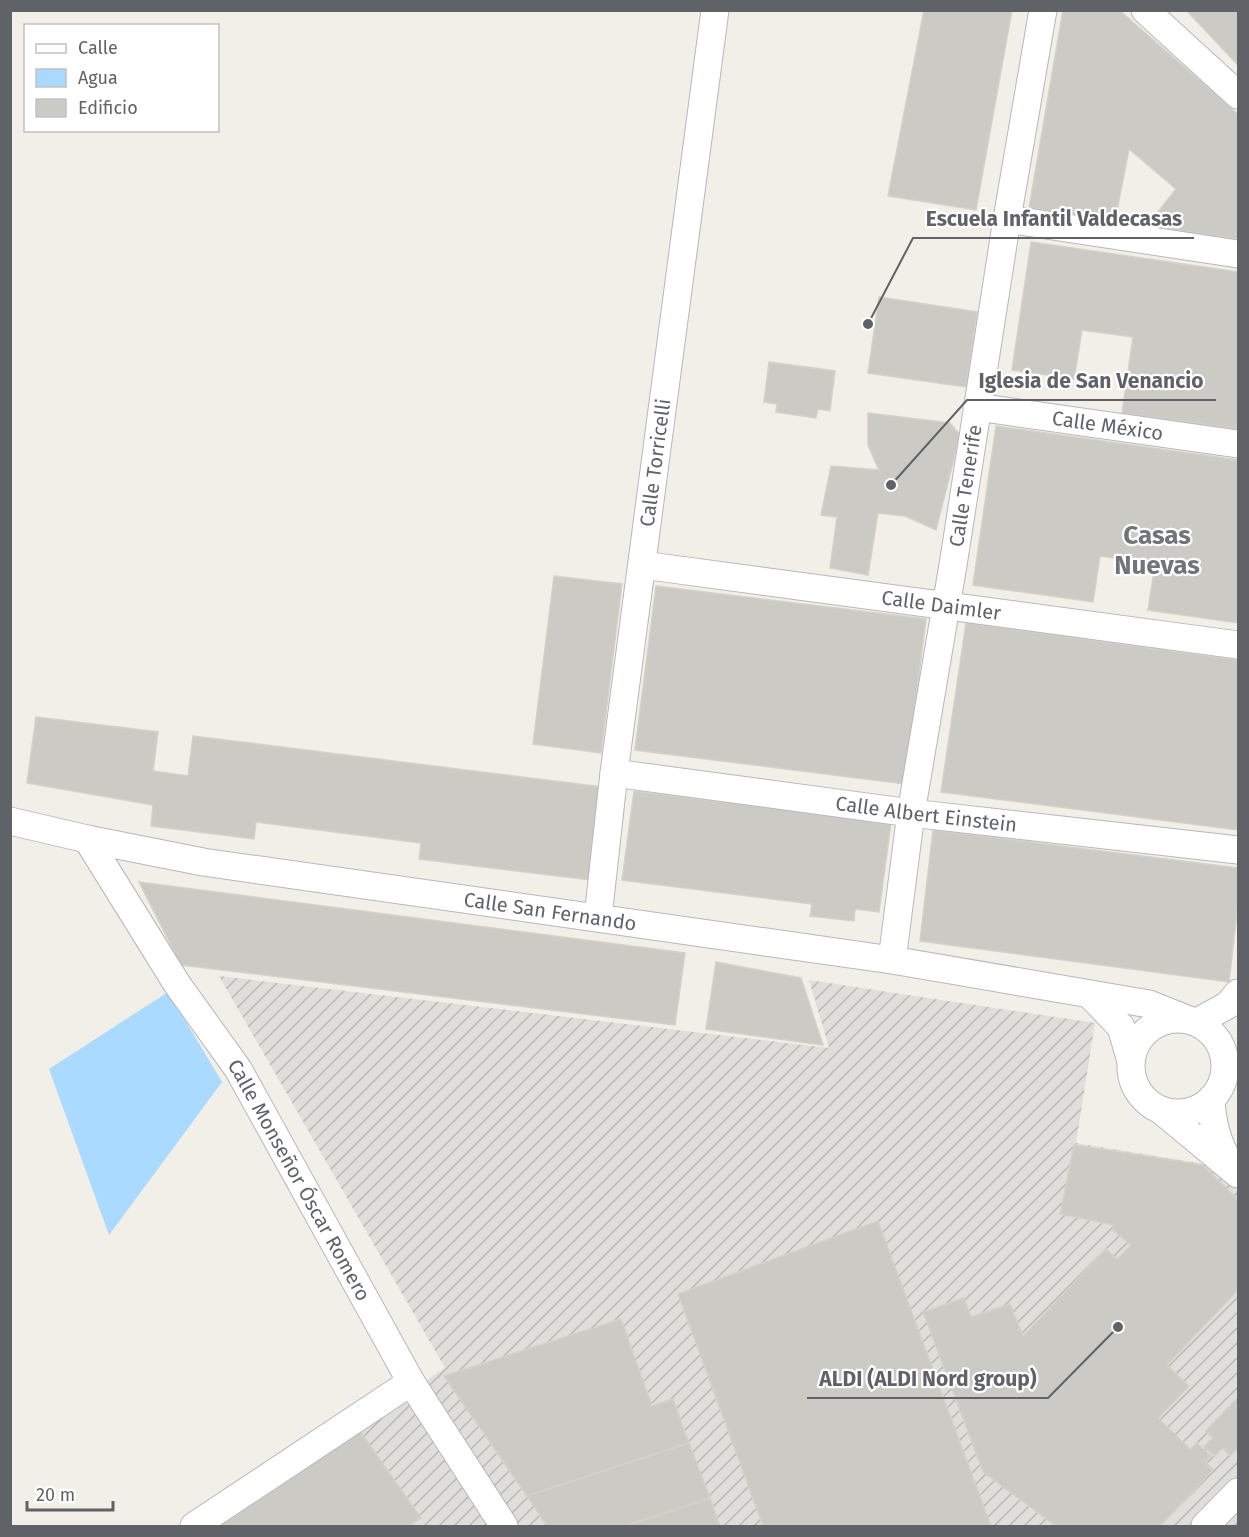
<svg xmlns="http://www.w3.org/2000/svg" width="1249" height="1537" font-family="'Fira Sans',sans-serif">
  <defs>
    <pattern id="industrial-furrows" width="10" height="10" patternUnits="userSpaceOnUse" patternTransform="scale(1.5)"><rect width="10" height="10" fill="#e0deda"/><path d="M-1 1l2-2M0 10L10 0M9 11l2-2" fill="none" stroke="#b9b8b5"/></pattern>
  </defs>
  <rect width="100%" height="100%" fill="#f1efe8"/>
  <path fill="url(#industrial-furrows)" d="M219 976 829 1048 809 980 1095 1023 1076 1143 1211 1165 1238 1192V1526H203L445 1368Z"/>
  <path fill="#aadaff" d="M168 992 222 1082 109 1235 49 1069Z"/>
  <g fill="#cccac5" stroke="#d6d1c6" stroke-width="1.5">
    <path d="M924 10H1012L976 210 888 196Z"/>
    <path d="M1063 10H1119L1238 114V239L1147 226 1176 189 1129 149 1115 221 1029 208Z"/>
    <path d="M1186 10H1238V65Z"/>
    <path d="M1031 242 1238 272V429L1122 413 1133 337 1082 330 1074 379 1012 370Z"/>
    <path d="M879 297 977 312 966 387 868 373Z"/>
    <path d="M769 362 835 371 830 411 818 409 816 418 776 412 777 404 764 402Z"/>
    <path d="M868 413 950 423 960 435 936 530 905 516 878 513 868 575 830 568 837 517 821 515 831 466 879 470 868 445Z"/>
    <path d="M996 426 1238 460V623L1148 610 1155 564 1100 556 1093 602 973 585Z"/>
    <path d="M554 576 622 584 601 753 533 744Z"/>
    <path d="M656 586 926 619 905 784 635 750Z"/>
    <path d="M966 623 1238 660V830L941 792Z"/>
    <path d="M36 717 158 732 153 771 188 776 193 736 602 787 590 880 419 859 421 843 256 822 254 839 151 826 153 805 27 783Z"/>
    <path d="M634 791 891 823 879 912 855 909 854 921 810 916 812 904 622 880Z"/>
    <path d="M933 830 1238 868V904L1229 982 920 941Z"/>
    <path d="M139 882 685 953 675 1025 181 965Z"/>
    <path d="M716 962 801 978 823 1045 706 1029Z"/>
    <path d="M1074 1145 1203 1165 1238 1200V1290L1167 1365 1189 1386 1158 1418 1190 1449 1197 1443 1211 1456 1205 1462 1213 1470 1160 1526H1056L983 1472 923 1312 964 1298 971 1317 1010 1304 1023 1336 1106 1249 1117 1259 1131 1245 1113 1230 1114 1225 1060 1214Z"/>
    <path d="M878 1221 991 1526H763L678 1294Z"/>
    <path d="M621 1319 652 1406 673 1399 689 1443 527 1496 444 1376Z"/>
    <path d="M1237 1398 1238 1399V1447L1230 1456 1223 1448 1214 1456 1204 1446 1213 1438 1206 1431Z"/>
    <path d="M360 1431 421 1518 408 1526H220Z"/>
    <path d="M689 1443 710 1498 625 1526H547L527 1496Z"/>
    <path d="M710 1498 720 1526H625Z"/>
  </g>
  <g fill="none" stroke-linecap="round" stroke-linejoin="round">
    <g stroke="#b5b8bc" stroke-width="29">
      <g id="minor">
        <path d="M1145 10 1238 95"/>
        <path d="M1007 219 1238 254"/>
        <path id="s1" d="M977 407 1238 444"/>
        <path id="s2" d="M642 565 1238 645"/>
        <path id="s3" d="M614 773 911 813 1238 850"/>
        <path id="s4" d="M10 821 87 839 203 862 892 960 1149 1004 1189 1020"/>
        <path id="s5" d="M87 839 177 984 238 1069 411 1382 504 1526"/>
        <path id="s6" d="M598 917 614 773 715 10"/>
        <path id="s7" d="M892 960 911 813 953 565 1007 219 1043 10"/>
        <path d="M1090 995 1121 1027 1130 1058"/>
        <circle cx="1178" cy="1066" r="47"/>
        <path d="M1197 1022 1228 1005 1238 993"/>
        <path d="M1211 1099C1212 1121 1218 1145 1230 1163"/>
        <path d="M1162 1111 1238 1174"/>
        <path d="M194 1526 411 1382"/>
        <path d="M1205 1526 1238 1492"/>
      </g>
    </g>
    <use href="#minor" stroke="#fff" stroke-width="27"/>
  </g>
  <g text-anchor="middle" stroke-width="4.5" stroke-linejoin="round" paint-order="stroke">
    <g font-size="20" fill="#5f6368" stroke="#fff">
      <text dy="7" stroke="none"><textPath href="#s1" startOffset="132">Calle México</textPath></text>
      <text dy="7" stroke="none"><textPath href="#s6" startOffset="458">Calle Torricelli</textPath></text>
      <text dy="7" stroke="none"><textPath href="#s7" startOffset="480">Calle Tenerife</textPath></text>
      <text dy="7" stroke="none"><textPath href="#s2" startOffset="302">Calle Daimler</textPath></text>
      <text dy="7" stroke="none"><textPath href="#s3" startOffset="315">Calle Albert Einstein</textPath></text>
      <text dy="7" stroke="none"><textPath href="#s4" startOffset="548">Calle San Fernando</textPath></text>
      <text dy="7" stroke="none"><textPath href="#s5" startOffset="402">Calle Monseñor Óscar Romero</textPath></text>
    </g>
    <g font-size="26" font-weight="bold" fill="#70757a" stroke="#fff">
      <text x="1157" y="544">Casas<tspan x="1157" dy="30">Nuevas</tspan></text>
    </g>
  </g>
  <path fill="none" stroke="#5f6368" stroke-width="2" d="M868 324L913 238H1194M891 485L967 400H1216M1118 1327L1048 1398H807"/>
  <g fill="#5f6368" stroke="#fff" stroke-width="2">
    <circle cx="868" cy="324" r="6"/>
    <circle cx="891" cy="485" r="6"/>
    <circle cx="1118" cy="1327" r="6"/>
  </g>
  <g font-size="21" text-anchor="middle" font-weight="bold" fill="#5f6368" stroke="#fff" stroke-width="4.5" stroke-linejoin="round" paint-order="stroke">
    <text x="1054" y="226">Escuela Infantil Valdecasas</text>
    <text x="1091" y="388">Iglesia de San Venancio</text>
    <text x="928" y="1386">ALDI (ALDI Nord group)</text>
  </g>
  <rect width="1249" height="1537" fill="none" stroke="#5f6368" stroke-width="24"/>
  <rect x="24" y="24" width="195" height="108" fill="#ffffff" stroke="#bfc1c3" stroke-width="1.5"/>
  <rect x="36" y="44" width="30" height="9" fill="#ffffff" stroke="#bfc1c3" stroke-width="1.5"/>
  <text x="78" y="54" font-size="18" fill="#5f6368">Calle</text>
  <rect x="36" y="69" width="30" height="18" fill="#aadaff" stroke="#bfc1c3" stroke-width="1.5"/>
  <text x="78" y="84" font-size="18" fill="#5f6368">Agua</text>
  <rect x="36" y="99" width="30" height="18" fill="#cccac5" stroke="#bfc1c3" stroke-width="1.5"/>
  <text x="78" y="114" font-size="18" fill="#5f6368">Edificio</text>
  <path d="M27 1501v9h86v-9" fill="none" stroke="#5f6368" stroke-width="3"/>
  <text x="36" y="1501" font-size="18" fill="#5f6368" stroke="#ffffff" stroke-width="4.5" paint-order="stroke">20 m</text>
</svg>
